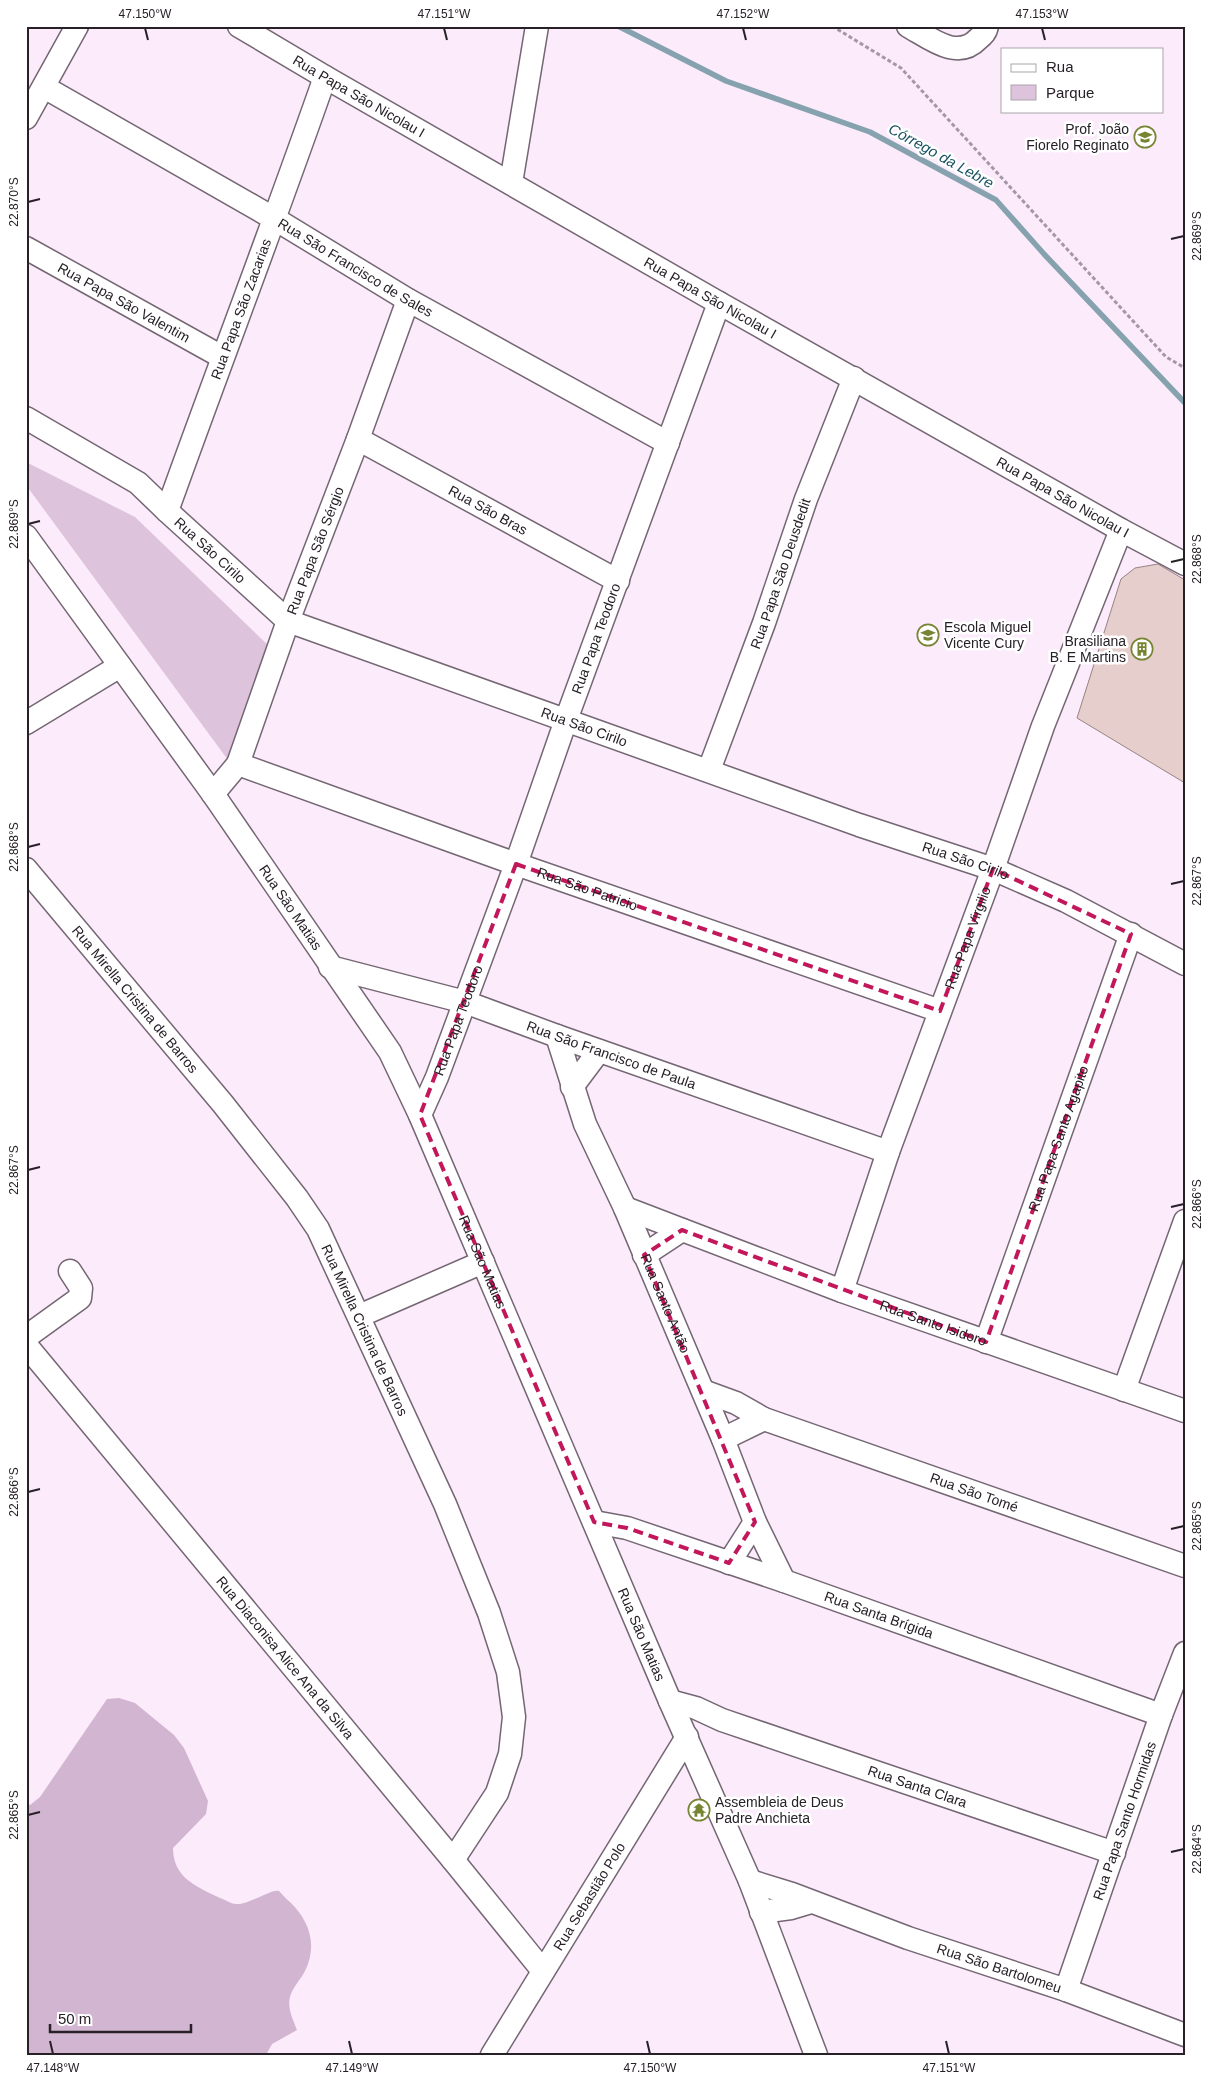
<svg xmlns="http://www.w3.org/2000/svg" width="1211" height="2081" font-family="Helvetica,sans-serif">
  <rect width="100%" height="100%" fill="#fbebfb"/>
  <path fill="#ddc3dc" d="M26 462 135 517 272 649 228 760 26 485Z"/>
  <path fill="#d2b6d1" d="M119 1698 135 1703 174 1735 184 1748 208 1801 206 1814 173 1848C173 1877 195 1886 218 1897 224 1899 231 1904 236 1904 249 1905 272 1888 279 1891 282 1894 286 1899 290 1902 309 1920 318 1945 305 1971 301 1979 292 1988 290 1997 287 2008 293 2019 297 2030L272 2044 266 2055H26V1803L30 1805 40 1797 107 1699Z"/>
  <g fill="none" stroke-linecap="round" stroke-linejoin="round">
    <path stroke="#86a2ae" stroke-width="5.5" d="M618 26 726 81 870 132 996 200 1044 254 1185 403"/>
  </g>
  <path fill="#e6cecd" stroke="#988382" d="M1158 564 1185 580V783L1077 718 1121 579 1135 568Z"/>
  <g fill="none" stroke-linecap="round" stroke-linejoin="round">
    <g stroke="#746673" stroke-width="25">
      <g id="minor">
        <path id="s1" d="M239 26 325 77 719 303 1121 530 1185 564"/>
        <path d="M908 26C930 38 957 61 978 39 983 35 986 32 987 26"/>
        <path id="s2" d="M44 87 275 219 408 300 668 443"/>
        <path d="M26 118 77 26"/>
        <path d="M511 183 537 26"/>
        <path id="s3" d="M26 248 222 357"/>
        <path id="s4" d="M26 418 138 483 167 511 288 621 859 825 993 869 1066 901 1185 964"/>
        <path id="s5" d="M358 439 618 581"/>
        <path id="s6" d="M167 511C219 366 274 223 325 77"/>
        <path id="s7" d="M26 536 213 794 390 1052 420 1115 670 1701 750 1881 816 2055"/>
        <path d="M26 723 120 666"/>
        <path id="s8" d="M238 764 516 864 940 1011"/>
        <path id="s9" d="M709 770 764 623 806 499 854 378"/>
        <path id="s10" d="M213 794 238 764 288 621 358 439 408 300"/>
        <path id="s11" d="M26 869 223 1104 297 1198 318 1229 445 1504 489 1613 508 1672 514 1717 510 1754 497 1793 453 1860"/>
        <path id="s12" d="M330 967 465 1002 557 1036 888 1152"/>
        <path id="s13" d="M557 1036 585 1124 625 1208 723 1439 755 1522 784 1581"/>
        <path d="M572 1087 599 1051"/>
        <path id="s14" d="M420 1115 437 1077 516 864 566 720 719 303"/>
        <path id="s15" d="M625 1208 842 1291 1185 1411"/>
        <path d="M644 1255 682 1230"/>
        <path id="s16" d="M842 1291 888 1152 993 869 1043 726 1121 530"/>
        <path d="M359 1316 483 1262"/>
        <path d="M26 1337 80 1298 81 1288 70 1271"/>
        <path id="s17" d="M986 1342 1131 934"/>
        <path id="s18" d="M26 1345 453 1860 543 1971"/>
        <path d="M1124 1390 1185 1221"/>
        <path id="s19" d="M703 1391 736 1403 764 1419 1185 1566"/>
        <path d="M723 1439 764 1419"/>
        <path id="s20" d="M594 1522 627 1528 784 1581 1161 1715"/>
        <path d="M729 1563 755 1522"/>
        <path id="s21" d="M670 1701 696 1708 722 1720 1114 1853"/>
        <path id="s22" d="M750 1881 792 1894 908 1938 1066 1990 1185 2035"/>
        <path d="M761 1912 791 1908 811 1902"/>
        <path id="s23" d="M1066 1990 1161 1715 1185 1653"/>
        <path id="s24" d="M492 2055 687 1737"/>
      </g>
    </g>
    <path stroke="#a498a4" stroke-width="3" stroke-dasharray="4 2.5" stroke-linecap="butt" d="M832 26 901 68 1166 357 1185 368"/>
    <use href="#minor" stroke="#fff" stroke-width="22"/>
  </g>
  <path fill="none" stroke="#c2185b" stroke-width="4" stroke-dasharray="10 6" stroke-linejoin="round" d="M516 864 940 1011 993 869 1131 934 986 1342 682 1230 644 1255 755 1522 729 1563 627 1528 594 1522 420 1115Z"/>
  <path fill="none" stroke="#272127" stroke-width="2" d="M145 28 148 40M444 28 447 40M743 28 746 40M1042 28 1045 40M28 202 40 199M1171 239 1184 236M28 524 40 521M1171 562 1184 559M28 847 40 844M1171 884 1184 881M28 1170 40 1167M1171 1207 1184 1204M28 1492 40 1489M1171 1529 1184 1526M28 1815 40 1812M1171 1852 1184 1849M50 2041 53 2054M349 2041 352 2054M647 2041 650 2054M946 2041 949 2054"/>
  <defs>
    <g id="school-ring" transform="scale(1.125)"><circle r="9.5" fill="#fff" stroke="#778432" stroke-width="1.5"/><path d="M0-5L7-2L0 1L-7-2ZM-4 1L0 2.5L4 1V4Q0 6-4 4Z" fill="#778432"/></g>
    <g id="building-ring" transform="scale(1.125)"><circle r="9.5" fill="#fff" stroke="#778432" stroke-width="1.5"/><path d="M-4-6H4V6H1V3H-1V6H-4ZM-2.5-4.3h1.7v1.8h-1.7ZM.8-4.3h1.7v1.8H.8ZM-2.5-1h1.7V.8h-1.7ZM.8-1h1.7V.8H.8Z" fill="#778432"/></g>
    <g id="temple-ring" transform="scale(1.125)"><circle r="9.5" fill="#fff" stroke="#778432" stroke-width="1.5"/><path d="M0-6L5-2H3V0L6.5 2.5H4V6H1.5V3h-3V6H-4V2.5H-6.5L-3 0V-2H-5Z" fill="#778432"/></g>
  </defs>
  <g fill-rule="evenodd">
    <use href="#school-ring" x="1145" y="137"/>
    <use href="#school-ring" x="928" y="635"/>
    <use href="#building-ring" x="1142" y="649"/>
    <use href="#temple-ring" x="699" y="1810"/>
  </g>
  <g text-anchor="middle" stroke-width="5" stroke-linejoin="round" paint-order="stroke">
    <g font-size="14" fill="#272127" stroke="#fff">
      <text dy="5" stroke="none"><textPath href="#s1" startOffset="139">Rua Papa São Nicolau I</textPath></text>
      <text dy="5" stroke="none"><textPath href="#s2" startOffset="360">Rua São Francisco de Sales</textPath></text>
      <text dy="5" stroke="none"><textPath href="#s1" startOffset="544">Rua Papa São Nicolau I</textPath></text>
      <text dy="5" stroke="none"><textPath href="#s3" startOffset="112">Rua Papa São Valentim</textPath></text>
      <text dy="5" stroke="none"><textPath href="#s6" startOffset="215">Rua Papa São Zacarias</textPath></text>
      <text dy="5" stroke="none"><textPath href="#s1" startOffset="949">Rua Papa São Nicolau I</textPath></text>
      <text dy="5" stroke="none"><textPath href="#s5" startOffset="148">Rua São Bras</textPath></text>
      <text dy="5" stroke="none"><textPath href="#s4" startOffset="228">Rua São Cirilo</textPath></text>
      <text dy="5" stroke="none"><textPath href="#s10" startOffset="266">Rua Papa São Sérgio</textPath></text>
      <text dy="5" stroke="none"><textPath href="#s9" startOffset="209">Rua Papa São Deusdedit</textPath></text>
      <text dy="5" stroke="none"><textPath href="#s14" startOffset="508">Rua Papa Teodoro</textPath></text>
      <text dy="5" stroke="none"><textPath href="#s4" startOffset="648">Rua São Cirilo</textPath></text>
      <text dy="5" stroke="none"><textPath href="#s4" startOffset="1052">Rua São Cirilo</textPath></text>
      <text dy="5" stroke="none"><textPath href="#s8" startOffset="371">Rua São Patricio</textPath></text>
      <text dy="5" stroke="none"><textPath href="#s7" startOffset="456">Rua São Matias</textPath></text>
      <text dy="5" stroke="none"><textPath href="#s16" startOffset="375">Rua Papa Virgilio</textPath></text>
      <text dy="5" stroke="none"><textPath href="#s11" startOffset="170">Rua Mirella Cristina de Barros</textPath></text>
      <text dy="5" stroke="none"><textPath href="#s14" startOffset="102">Rua Papa Teodoro</textPath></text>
      <text dy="5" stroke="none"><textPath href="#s12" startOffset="295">Rua São Francisco de Paula</textPath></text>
      <text dy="5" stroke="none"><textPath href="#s17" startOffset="216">Rua Papa Santo Agapito</textPath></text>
      <text dy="5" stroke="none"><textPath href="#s7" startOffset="861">Rua São Matias</textPath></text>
      <text dy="5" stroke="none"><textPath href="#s13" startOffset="289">Rua Santo Antão</textPath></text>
      <text dy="5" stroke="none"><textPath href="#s15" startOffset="329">Rua Santo Isidoro</textPath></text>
      <text dy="5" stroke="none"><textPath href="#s11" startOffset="575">Rua Mirella Cristina de Barros</textPath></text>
      <text dy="5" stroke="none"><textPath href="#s19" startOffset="290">Rua São Tomé</textPath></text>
      <text dy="5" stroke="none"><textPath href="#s20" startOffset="300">Rua Santa Brígida</textPath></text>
      <text dy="5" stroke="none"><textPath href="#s7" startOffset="1266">Rua São Matias</textPath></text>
      <text dy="5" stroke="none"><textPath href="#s18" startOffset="406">Rua Diaconisa Alice Ana da Silva</textPath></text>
      <text dy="5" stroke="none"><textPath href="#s21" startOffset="262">Rua Santa Clara</textPath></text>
      <text dy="5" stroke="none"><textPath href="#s23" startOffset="179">Rua Papa Santo Hormidas</textPath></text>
      <text dy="5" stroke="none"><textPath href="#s24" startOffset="186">Rua Sebastião Polo</textPath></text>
      <text dy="5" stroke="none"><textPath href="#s22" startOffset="264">Rua São Bartolomeu</textPath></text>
    </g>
    <g font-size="14" fill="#272127" stroke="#fff" text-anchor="end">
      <text x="1129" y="134">Prof. João<tspan x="1129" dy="16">Fiorelo Reginato</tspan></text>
      <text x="944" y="632" text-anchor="start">Escola Miguel<tspan x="944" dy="16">Vicente Cury</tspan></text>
      <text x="1126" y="646">Brasiliana<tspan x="1126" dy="16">B. E Martins</tspan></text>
      <text x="715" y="1807" text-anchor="start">Assembleia de Deus<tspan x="715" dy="16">Padre Anchieta</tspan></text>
    </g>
    <g font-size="15" font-style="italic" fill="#1a5263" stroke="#fff">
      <text transform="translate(941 156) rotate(29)" y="5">Córrego da Lebre</text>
    </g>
  </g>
  <rect width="1211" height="2081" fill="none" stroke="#ffffff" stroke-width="55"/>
  <rect x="1001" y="48" width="162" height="65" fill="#ffffff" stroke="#a9a6a9"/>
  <rect x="1011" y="64" width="25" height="8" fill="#ffffff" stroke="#a9a6a9"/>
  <text x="1046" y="72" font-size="15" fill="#272127">Rua</text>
  <rect x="1011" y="85" width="25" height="15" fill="#ddc3dc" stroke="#a9a6a9"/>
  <text x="1046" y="98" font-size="15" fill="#272127">Parque</text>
  <path d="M50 2024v8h141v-8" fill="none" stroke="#272127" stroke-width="2.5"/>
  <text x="58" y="2024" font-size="15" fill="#272127" stroke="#ffffff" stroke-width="4" paint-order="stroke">50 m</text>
  <rect x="28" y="28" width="1156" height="2026" fill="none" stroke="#272127" stroke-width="2"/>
  <g font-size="12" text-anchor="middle" fill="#272127">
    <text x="145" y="18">47.150°W</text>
    <text x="444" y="18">47.151°W</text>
    <text x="743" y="18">47.152°W</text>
    <text x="1042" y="18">47.153°W</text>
    <text transform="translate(14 202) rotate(-90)" y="4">22.870°S</text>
    <text transform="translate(1197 236) rotate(-90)" y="4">22.869°S</text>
    <text transform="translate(14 524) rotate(-90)" y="4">22.869°S</text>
    <text transform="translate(1197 559) rotate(-90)" y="4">22.868°S</text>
    <text transform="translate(14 847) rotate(-90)" y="4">22.868°S</text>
    <text transform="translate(1197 881) rotate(-90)" y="4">22.867°S</text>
    <text transform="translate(14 1170) rotate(-90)" y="4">22.867°S</text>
    <text transform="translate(1197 1204) rotate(-90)" y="4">22.866°S</text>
    <text transform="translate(14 1492) rotate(-90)" y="4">22.866°S</text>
    <text transform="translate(1197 1526) rotate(-90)" y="4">22.865°S</text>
    <text transform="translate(14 1815) rotate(-90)" y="4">22.865°S</text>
    <text transform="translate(1197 1849) rotate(-90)" y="4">22.864°S</text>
    <text x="53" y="2072">47.148°W</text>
    <text x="352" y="2072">47.149°W</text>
    <text x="650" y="2072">47.150°W</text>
    <text x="949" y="2072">47.151°W</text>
  </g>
</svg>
